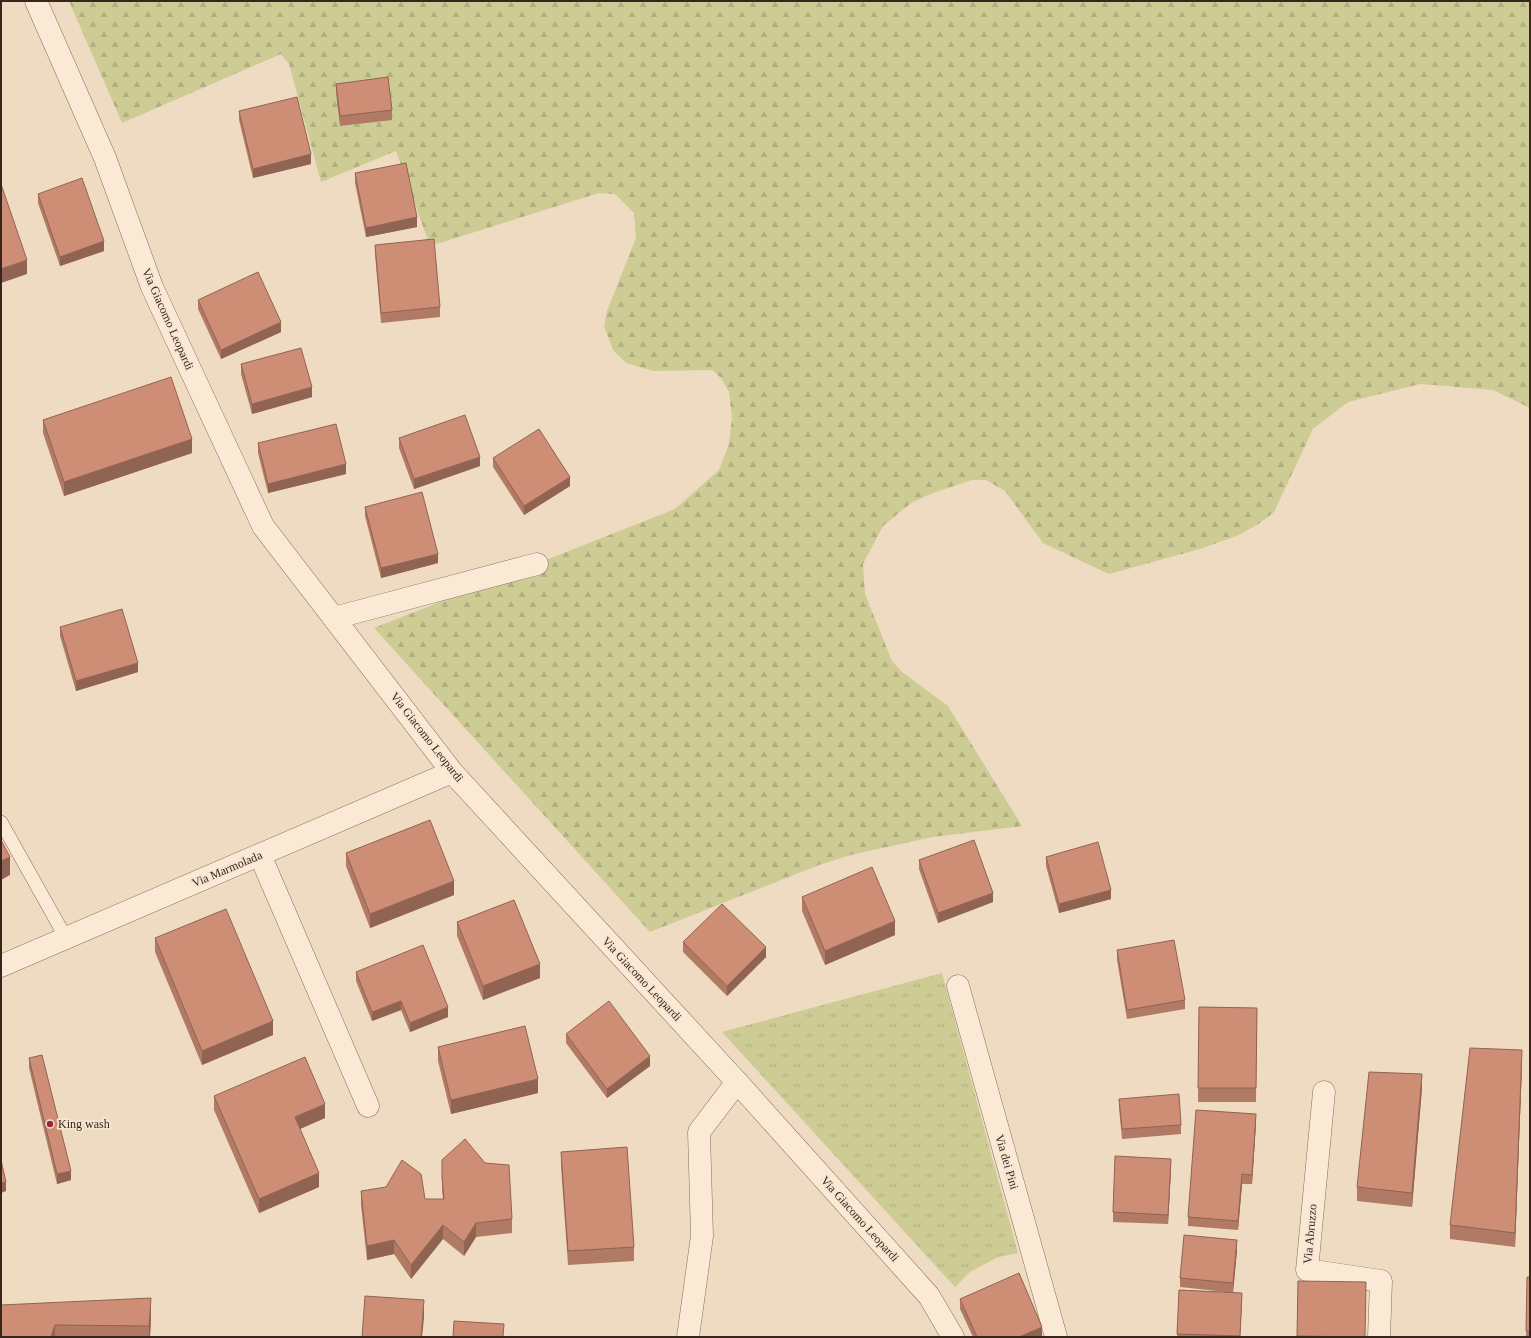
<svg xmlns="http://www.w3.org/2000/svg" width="1531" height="1338" font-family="'Times New Roman',serif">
  <defs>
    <pattern id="grass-tufts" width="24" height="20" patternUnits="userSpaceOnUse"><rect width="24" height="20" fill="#cdcc95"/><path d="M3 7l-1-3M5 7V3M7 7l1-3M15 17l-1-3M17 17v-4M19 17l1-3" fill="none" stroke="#b1af80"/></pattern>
    <pattern id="forest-firs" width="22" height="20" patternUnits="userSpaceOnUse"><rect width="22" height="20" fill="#cdcc95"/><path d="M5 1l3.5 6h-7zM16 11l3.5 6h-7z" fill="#b1af80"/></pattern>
  </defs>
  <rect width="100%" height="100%" fill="#efdbc1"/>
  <path fill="url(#grass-tufts)" d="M942 973 1018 1253 998 1257 970 1272 955 1287 722 1032Z"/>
  <path fill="url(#forest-firs)" d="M69 1H1530V408L1493 390 1420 384 1348 402 1313 429 1274 512 1260 523 1239 535 1200 549 1109 574 1043 543 1005 491 986 480H972L933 493 911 503 883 526 863 564 865 594 892 661 902 672 948 706 1022 826 933 837 851 855 819 865 650 932 374 628 675 509 719 470 729 444 732 417 729 392 721 378 712 370 653 371 626 363 613 350 604 326 607 311 636 238 634 213 615 194 599 193 430 246 396 151 321 182 289 64 281 54 122 123Z"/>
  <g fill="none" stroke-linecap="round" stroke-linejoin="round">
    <g stroke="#896b58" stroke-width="14">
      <path id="service" d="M1 822 66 938"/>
    </g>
    <g stroke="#896b58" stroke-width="23">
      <g id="minor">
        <path d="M36 1 105 158 152 287 263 526 452 772 737 1082 929 1296 953 1337"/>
        <path d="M334 618 537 564"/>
        <path d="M260 855 368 1106"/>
        <path d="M1 966 452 772"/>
        <path d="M958 986 1056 1337"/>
        <path d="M1324 1092 1307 1270 1381 1281 1379 1337"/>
        <path d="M688 1337 702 1236 699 1132 737 1082"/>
      </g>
    </g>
    <use href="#service" stroke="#fae9d4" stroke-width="13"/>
    <use href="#minor" stroke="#fae9d4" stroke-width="22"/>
  </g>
  <g fill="#b17a65">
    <path d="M336 84 392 110V120L340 126 336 93Z"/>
    <path d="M239 111 311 164 253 178 239 120Z"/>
    <path d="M355 173 417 227 366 237 355 183Z"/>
    <path d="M38 194 104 251 60 266 38 203Z"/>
    <path d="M375 245 440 307V317L381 323 375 254Z"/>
    <path d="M198 300 281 332 221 359 198 309Z"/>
    <path d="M241 364 312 397 252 414 241 374Z"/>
    <path d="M43 420 192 453 64 496 43 433Z"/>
    <path d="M399 438 480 466 414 489 399 448Z"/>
    <path d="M258 443 346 474 268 493 258 453Z"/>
    <path d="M493 458 570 486 524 515 493 467Z"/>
    <path d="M365 507 438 563 381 578 365 516Z"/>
    <path d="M60 627 138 672 76 691 60 636Z"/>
    <path d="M346 853 454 895 370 928 346 866Z"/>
    <path d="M1046 857 1111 899 1059 913 1046 866Z"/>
    <path d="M919 860 993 902 938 923 919 869Z"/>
    <path d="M802 897 895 935 825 965 802 911Z"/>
    <path d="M457 922 540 978 483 1000 457 936Z"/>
    <path d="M155 938 273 1035 202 1065 155 952Z"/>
    <path d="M683 942 766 957 727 996 683 952Z"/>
    <path d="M1117 950 1185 1000V1009L1127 1019 1117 960Z"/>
    <path d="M356 972 448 1017 410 1032 401 1010 372 1021 356 981Z"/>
    <path d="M1199 1007 1257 1008 1256 1102H1198Z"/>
    <path d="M566 1034 650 1066 607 1098 566 1043Z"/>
    <path d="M438 1047 538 1093 451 1114 438 1061Z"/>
    <path d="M29 1058 71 1180 57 1184 29 1068Z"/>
    <path d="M1522 1064 1515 1247 1450 1239V1225Z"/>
    <path d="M1422 1088 1412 1207 1357 1201V1187Z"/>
    <path d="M214 1096 325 1118 300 1129 319 1187 259 1213 214 1110Z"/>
    <path d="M1119 1099 1181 1125V1134L1122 1139 1119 1108Z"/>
    <path d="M1256 1123 1252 1184H1242L1238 1230 1188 1226V1217Z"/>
    <path d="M561 1152 634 1247V1261L568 1265 561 1166Z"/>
    <path d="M442 1160 512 1219V1233L476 1237 464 1256 443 1239 411 1279 394 1254 367 1260 361 1205V1191L425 1199H443L442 1191Z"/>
    <path d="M1171 1168 1168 1224 1113 1222V1212Z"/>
    <path d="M1237 1250 1233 1292 1242 1302 1240 1337H1177L1179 1290 1226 1292 1180 1287V1278Z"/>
    <path d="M1527 1277H1530V1337H1526Z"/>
    <path d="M1298 1281 1365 1337H1297Z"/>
    <path d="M960 1299 1042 1336 1040 1337H973L960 1309Z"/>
    <path d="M1 1305 151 1317 150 1337H1Z"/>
  </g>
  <g fill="#906353">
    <path d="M311 154V164L253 178V169Z"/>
    <path d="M417 217V227L366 237V228Z"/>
    <path d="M104 241V251L60 266V257Z"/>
    <path d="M27 260V274L1 283V269Z"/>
    <path d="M281 322V332L221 359V350Z"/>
    <path d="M312 387V397L252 414V404Z"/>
    <path d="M192 439V453L64 496V482Z"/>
    <path d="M480 457V466L414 489V479Z"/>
    <path d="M346 464V474L268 493V484Z"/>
    <path d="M570 477V486L524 515V506Z"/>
    <path d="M438 554V563L381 578V568Z"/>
    <path d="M138 663V672L76 691V681Z"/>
    <path d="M10 857V875L1 880V861Z"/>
    <path d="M454 881V895L370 928V914Z"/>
    <path d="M1111 890V899L1059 913V904Z"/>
    <path d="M993 893V902L938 923V913Z"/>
    <path d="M895 921V935L825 965V951Z"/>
    <path d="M766 947V957L727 996V986Z"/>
    <path d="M540 964V978L483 1000V986Z"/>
    <path d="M401 1001V1010L372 1021V1012Z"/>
    <path d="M448 1007V1017L410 1032V1023Z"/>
    <path d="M273 1021V1035L202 1065V1051Z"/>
    <path d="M1522 1050V1064L1515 1247V1233Z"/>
    <path d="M650 1056V1066L607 1098V1089Z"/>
    <path d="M1422 1074V1088L1412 1207V1193Z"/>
    <path d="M538 1079V1093L451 1114V1100Z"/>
    <path d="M325 1104V1118L295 1131V1117Z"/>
    <path d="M1256 1114V1123L1252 1184V1175Z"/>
    <path d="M1171 1159V1168L1168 1224V1215Z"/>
    <path d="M71 1171V1180L57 1184V1174Z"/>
    <path d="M319 1173V1187L259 1213V1199Z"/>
    <path d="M1242 1174V1184L1238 1230V1221Z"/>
    <path d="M6 1182V1191L1 1193V1183Z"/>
    <path d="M476 1223V1237L464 1256V1242Z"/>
    <path d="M443 1225V1239L411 1279V1265Z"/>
    <path d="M394 1240V1254L367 1260V1246Z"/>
    <path d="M1237 1240V1250L1233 1293V1283Z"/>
    <path d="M1242 1293V1302L1240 1337Z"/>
    <path d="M151 1298V1317L150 1337H149V1326Z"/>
    <path d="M424 1300V1318L422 1337H421Z"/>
    <path d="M55 1325V1337H51Z"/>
    <path d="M1042 1327V1336L1040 1337H1019Z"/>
  </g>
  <g fill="#ce8e76" stroke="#906353">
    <path d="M388 77 392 110 340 116 336 84Z"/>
    <path d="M297 97 311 154 253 169 239 111Z"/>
    <path d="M406 163 417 217 366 228 355 173Z"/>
    <path d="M82 178 104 241 60 257 38 194Z"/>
    <path d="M1 184 27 260 1 269Z"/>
    <path d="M434 239 440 307 381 313 375 245Z"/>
    <path d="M258 272 281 322 221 350 198 300Z"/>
    <path d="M301 348 312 387 252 404 241 364Z"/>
    <path d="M171 377 192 439 64 482 43 420Z"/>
    <path d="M465 415 480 457 414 479 399 438Z"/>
    <path d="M336 424 346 464 268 484 258 443Z"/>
    <path d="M539 429 570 477 524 506 493 458Z"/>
    <path d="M422 492 438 554 381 568 365 507Z"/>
    <path d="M122 609 138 663 76 681 60 627Z"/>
    <path d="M430 820 454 881 370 914 346 853Z"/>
    <path d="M1 840 10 857 1 861Z"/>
    <path d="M974 840 993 893 938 913 919 860Z"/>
    <path d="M1098 842 1111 890 1059 904 1046 857Z"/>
    <path d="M872 867 895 921 825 951 802 897Z"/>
    <path d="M514 900 540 964 483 986 457 922Z"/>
    <path d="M722 904 766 947 727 986 683 942Z"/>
    <path d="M226 909 273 1021 202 1051 155 938Z"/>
    <path d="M1174 940 1185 1000 1127 1010 1117 950Z"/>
    <path d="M423 945 448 1007 410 1023 401 1001 372 1012 356 972Z"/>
    <path d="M609 1001 650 1056 607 1089 566 1034Z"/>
    <path d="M1199 1007 1257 1008 1256 1088H1198Z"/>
    <path d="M525 1026 538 1079 451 1100 438 1047Z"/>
    <path d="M1470 1048 1522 1050 1515 1233 1450 1225Z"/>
    <path d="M42 1055 71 1171 57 1174 29 1058Z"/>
    <path d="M305 1057 325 1104 295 1117 319 1173 259 1199 214 1096Z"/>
    <path d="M1369 1072 1422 1074 1412 1193 1357 1187Z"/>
    <path d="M1179 1094 1181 1125 1122 1129 1119 1099Z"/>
    <path d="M1196 1110 1256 1114 1252 1175 1242 1174 1238 1221 1188 1217Z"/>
    <path d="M465 1139 485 1163 509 1165 512 1219 476 1223 464 1242 443 1225 411 1265 394 1240 367 1246 361 1191 386 1187 402 1160 421 1174 425 1199H444L442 1177V1160Z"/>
    <path d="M627 1147 634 1247 568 1251 561 1152Z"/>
    <path d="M1115 1156 1171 1159 1168 1215 1113 1212Z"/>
    <path d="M1 1160 6 1182 1 1183Z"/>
    <path d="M1184 1235 1237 1240 1233 1283 1180 1278Z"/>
    <path d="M1019 1273 1042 1327 1019 1337H977L960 1299Z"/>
    <path d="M1527 1277H1530V1331H1526Z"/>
    <path d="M1298 1281 1366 1282 1365 1337 1297 1336Z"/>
    <path d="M1179 1290 1242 1293 1240 1336 1177 1334Z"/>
    <path d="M365 1296 424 1300 421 1337H362Z"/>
    <path d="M151 1298 149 1326 55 1325 51 1337H1V1305Z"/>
    <path d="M454 1321 504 1324 503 1337H453Z"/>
  </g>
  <circle fill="#992738" stroke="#f6e6d1" stroke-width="1.5" cx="50" cy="1124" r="4"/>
  <g text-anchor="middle" stroke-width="3.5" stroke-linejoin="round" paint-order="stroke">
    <g font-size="12" fill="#38261d" stroke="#f6e6d1">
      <text transform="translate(168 319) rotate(66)" y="4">Via Giacomo Leopardi</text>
      <text transform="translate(427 737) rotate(52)" y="4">Via Giacomo Leopardi</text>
      <text transform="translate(227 869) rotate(-23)" y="4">Via Marmolada</text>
      <text transform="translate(642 979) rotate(47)" y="4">Via Giacomo Leopardi</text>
      <text transform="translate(1007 1162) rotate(74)" y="4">Via dei Pini</text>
      <text transform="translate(860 1219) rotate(48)" y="4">Via Giacomo Leopardi</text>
      <text transform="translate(1310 1234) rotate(-85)" y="4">Via Abruzzo</text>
    </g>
    <g font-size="12" fill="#38261d" stroke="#f6e6d1" text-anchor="start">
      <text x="58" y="1128">King wash</text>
    </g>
  </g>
  <rect width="1531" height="1338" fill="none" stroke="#38261d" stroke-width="4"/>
</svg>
